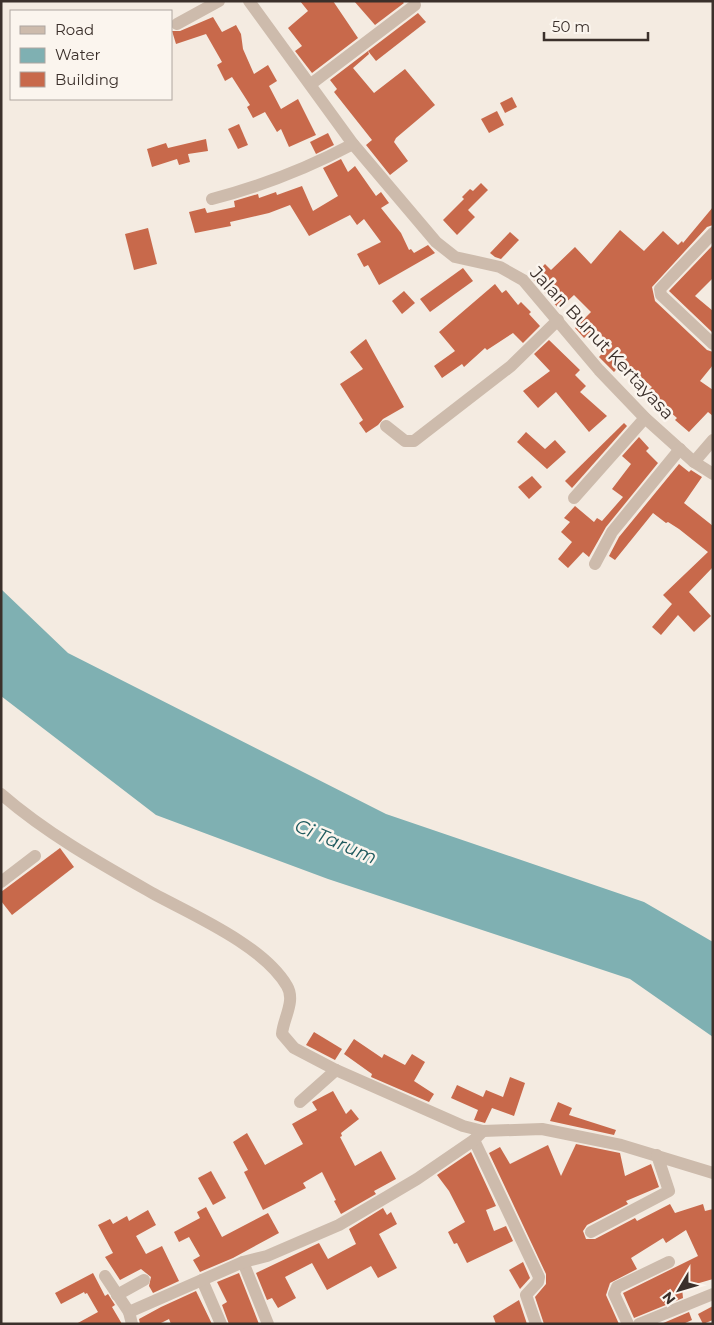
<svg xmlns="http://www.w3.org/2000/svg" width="714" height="1325" font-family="Montserrat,sans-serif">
  <rect width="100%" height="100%" fill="#f4ebe1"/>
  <path fill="#7fb0b2" d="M1 589 68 653 386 814 644 902 713 942V1037L630 979 328 879 156 815 1 696Z"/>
  <g fill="#c8694b">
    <path d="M300 1H333L358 38 312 73 295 51 302 46 288 28 308 11Z"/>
    <path d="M354 1H402L404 3 375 25Z"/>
    <path d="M418 13 426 22 376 61 368 51Z"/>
    <path d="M213 17 222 32 236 25 241 34 243 49 254 74 268 65 277 81 269 86 281 109 298 99 316 135 289 147 281 129 277 132 265 112 253 118 247 107 250 105 232 77 225 81 217 65 222 62 206 34 176 44 172 31H180Z"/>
    <path d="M368 51 369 54 353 68 374 93 405 69 435 105 396 138 394 142 408 161 390 175 366 145 372 140 334 92 337 89 330 80Z"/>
    <path d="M512 97 517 107 505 113 500 103Z"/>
    <path d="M497 111 504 125 489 133 481 119Z"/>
    <path d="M239 124 248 145 238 149 228 129Z"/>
    <path d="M328 133 334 145 316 154 310 142Z"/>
    <path d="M206 139 208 151 188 154 190 162 179 165 177 159 152 167 147 149 166 143 168 148Z"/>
    <path d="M341 159 348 172 355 166 376 196 381 192 389 203 381 208 401 233 409 250 411 249 414 253 428 245 435 253 379 285 368 265 364 267 357 254 381 242 364 219 357 225 350 215 309 236 290 205 269 213 230 222 231 226 195 233 189 212 205 208 207 213 235 207 234 201 258 194 259 198 276 192 277 195 302 186 313 211 338 196 323 168Z"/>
    <path d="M481 183 488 190 468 210 475 217 457 235 443 220 464 199 462 197 470 189 473 191Z"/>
    <path d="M713 207V225L707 227 652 287 655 301 707 350 713 352V365L700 381 713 390V416L708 412 689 432 675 420 677 418 647 392 652 387 623 362 614 372 599 357 610 345 595 328 584 338 575 328 591 312 574 295 559 309 532 278 545 264 551 270 575 247 591 264 620 230 644 251 663 231 678 245 682 241 683 243Z"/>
    <path d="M148 228 157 264 134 270 125 234Z"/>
    <path d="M510 232 519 240 501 259 495 257 490 253Z"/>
    <path d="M713 245V278L695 296 713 311V333L669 291Z"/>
    <path d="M463 268 473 281 430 312 420 299Z"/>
    <path d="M495 284 502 293 506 290 518 305 521 302 531 312 529 314 540 326 523 343 513 333 487 350 485 348 464 367 462 364 442 378 434 366 455 351 439 332Z"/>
    <path d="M404 291 415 303 402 314 392 301Z"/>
    <path d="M366 339 404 407 383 419 378 425 366 433 359 423 363 420 340 384 363 369 350 352Z"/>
    <path d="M549 340 580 370 575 375 586 386 580 392 607 416 589 432 556 392 538 408 523 391 550 371 534 354Z"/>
    <path d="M624 423 627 426 572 488 565 481Z"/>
    <path d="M526 432 545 449 555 440 566 452 547 469 517 442Z"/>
    <path d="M639 437 649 448 646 451 658 463 606 527 589 557 583 552 568 568 558 559 572 542 561 532 570 522 564 518 575 506 594 522 597 518 602 521 623 497 612 489 631 464 622 456Z"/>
    <path d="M679 464 689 472 691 470 702 477 684 503 713 526V567L689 592 711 616 694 632 678 615 661 635 652 627 672 604 663 595 708 552 679 529 668 522 666 523 653 513 615 560 609 556 619 537Z"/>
    <path d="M532 476 542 487 529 499 518 487Z"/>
    <path d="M60 848 74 867 12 915 1 901V892Z"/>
    <path d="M314 1032 342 1049 335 1060 306 1045Z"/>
    <path d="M354 1039 382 1058 384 1054 405 1065 412 1054 425 1062 414 1081 434 1094 429 1102 371 1077 372 1074 344 1054Z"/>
    <path d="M510 1077 525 1083 514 1116 492 1108 485 1123 474 1120 478 1110 451 1098 457 1085 483 1097 486 1090 503 1097Z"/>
    <path d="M333 1091 346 1114 351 1109 359 1119 341 1133 342 1136 340 1137 355 1166 381 1151 396 1179 374 1191 376 1194 341 1214 334 1201 336 1200 322 1172 303 1183 306 1188 263 1210 244 1172 248 1170 233 1142 247 1133 265 1165 303 1144 292 1124 317 1110 312 1102Z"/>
    <path d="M558 1102 572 1108 569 1115 616 1130 614 1135 550 1121Z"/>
    <path d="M576 1144 620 1153 625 1176 651 1164 659 1187 626 1201 628 1204 587 1225 583 1231 586 1239H595L635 1218 637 1221 670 1204 675 1213 703 1204 705 1211 713 1209V1279L682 1288 683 1298 634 1318 623 1293 698 1256 686 1230 666 1243 663 1238 631 1258 637 1269 610 1283 606 1295 619 1324H544L535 1297 546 1284V1274L489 1153 500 1147 510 1164 548 1145 561 1176Z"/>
    <path d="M471 1152 496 1206 486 1210 494 1231 506 1226 513 1241 467 1263 457 1243 454 1244 448 1232 465 1222 449 1191 437 1175Z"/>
    <path d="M211 1171 226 1198 213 1205 198 1178Z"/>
    <path d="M206 1207 222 1237 268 1213 279 1233 233 1258 200 1272 193 1260 200 1256 189 1237 179 1242 174 1232 200 1218 197 1212Z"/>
    <path d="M383 1208 387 1215 391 1212 397 1224 379 1234 397 1268 378 1278 371 1266 327 1290 312 1263 285 1277 296 1298 278 1308 272 1298 267 1300 256 1273 319 1243 328 1259 356 1244 349 1229Z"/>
    <path d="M148 1210 156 1225 136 1236 146 1254 162 1246 179 1281 153 1293 149 1286 151 1277 141 1269 120 1280 105 1257 113 1253 98 1225 110 1219 113 1224 127 1216 129 1221Z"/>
    <path d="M523 1262 530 1278 520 1289 509 1270Z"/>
    <path d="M93 1273 105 1296 108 1294 115 1305 112 1307 122 1324H76L98 1312 87 1293 85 1294 84 1292 61 1304 55 1293Z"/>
    <path d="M239 1273 259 1324H229L222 1305 227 1302 217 1282Z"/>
    <path d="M196 1291 212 1324H171L169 1319 159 1324H140L139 1319 161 1307Z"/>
    <path d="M519 1300 527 1324H496L493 1316Z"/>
    <path d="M713 1306V1320L703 1324 698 1314Z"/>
    <path d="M689 1312 692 1320 683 1324H661Z"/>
  </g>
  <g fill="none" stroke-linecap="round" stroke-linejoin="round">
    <g stroke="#cdbbac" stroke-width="12">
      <path d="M249 1 353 144 436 242 455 257 500 267 523 280 599 370 645 418 694 462 713 474"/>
      <path d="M177 24 219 1"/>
      <path d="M311 84 415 5"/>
      <path d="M212 199C262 186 308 168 353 144"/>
      <path d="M713 233 660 289 661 295 713 344"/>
      <path d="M386 426 405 441H414L511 366 558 320"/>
      <path d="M694 462 713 440"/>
      <path d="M574 498 645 418"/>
      <path d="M595 564 612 532 680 449"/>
      <path d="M1 794C47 834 101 864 154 894 193 915 264 946 287 986 296 1001 283 1019 282 1034L294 1048 336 1070 463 1126 483 1131 542 1129 621 1145 713 1173"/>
      <path d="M1 882 35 856"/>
      <path d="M300 1102 336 1070"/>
      <path d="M474 1140 539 1277 538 1282 526 1295 536 1324"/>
      <path d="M591 1232 669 1191 657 1155"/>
      <path d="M243 1262 268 1324"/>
      <path d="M105 1276 129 1312 132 1324"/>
      <path d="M202 1280 221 1324"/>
      <path d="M117 1295 144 1280"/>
      <path d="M129 1312 243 1262 267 1256 339 1225 417 1179 474 1140 483 1131"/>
      <path d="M628 1324 614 1294 617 1287 669 1262"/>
      <path d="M639 1324 713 1294"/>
    </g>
  </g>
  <g text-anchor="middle" stroke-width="5" stroke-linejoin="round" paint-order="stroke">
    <g font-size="18" fill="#3b302b" stroke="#fbf5ee">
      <text transform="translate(602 343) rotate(47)" y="6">Jalan Bunut Kertayasa</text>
    </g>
    <g font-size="19" font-style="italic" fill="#1f5a5e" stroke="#fbf5ee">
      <text transform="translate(336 841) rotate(23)" y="7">Ci Tarum</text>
    </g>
  </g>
  <rect width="714" height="1325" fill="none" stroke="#3b302b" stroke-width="5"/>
  <rect x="10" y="10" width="162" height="90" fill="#fbf5ee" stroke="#aea6a0"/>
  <rect x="20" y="26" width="25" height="8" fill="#cdbbac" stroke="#aea6a0"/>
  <text x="55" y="35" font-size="15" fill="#3b302b">Road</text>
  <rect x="20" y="48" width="25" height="15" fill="#7fb0b2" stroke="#aea6a0"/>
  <text x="55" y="60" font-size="15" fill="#3b302b">Water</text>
  <rect x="20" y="72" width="25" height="15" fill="#c8694b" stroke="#aea6a0"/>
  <text x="55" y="85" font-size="15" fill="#3b302b">Building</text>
  <g transform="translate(679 1290) rotate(232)" stroke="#fbf5ee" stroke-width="4" paint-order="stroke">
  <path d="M0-4L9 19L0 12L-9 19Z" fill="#3b302b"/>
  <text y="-8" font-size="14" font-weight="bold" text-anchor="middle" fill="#3b302b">N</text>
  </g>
  <path d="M544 32v8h104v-8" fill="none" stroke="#3b302b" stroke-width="2.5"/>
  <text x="552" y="32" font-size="15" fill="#3b302b" stroke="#fbf5ee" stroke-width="4" paint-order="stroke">50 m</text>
</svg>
